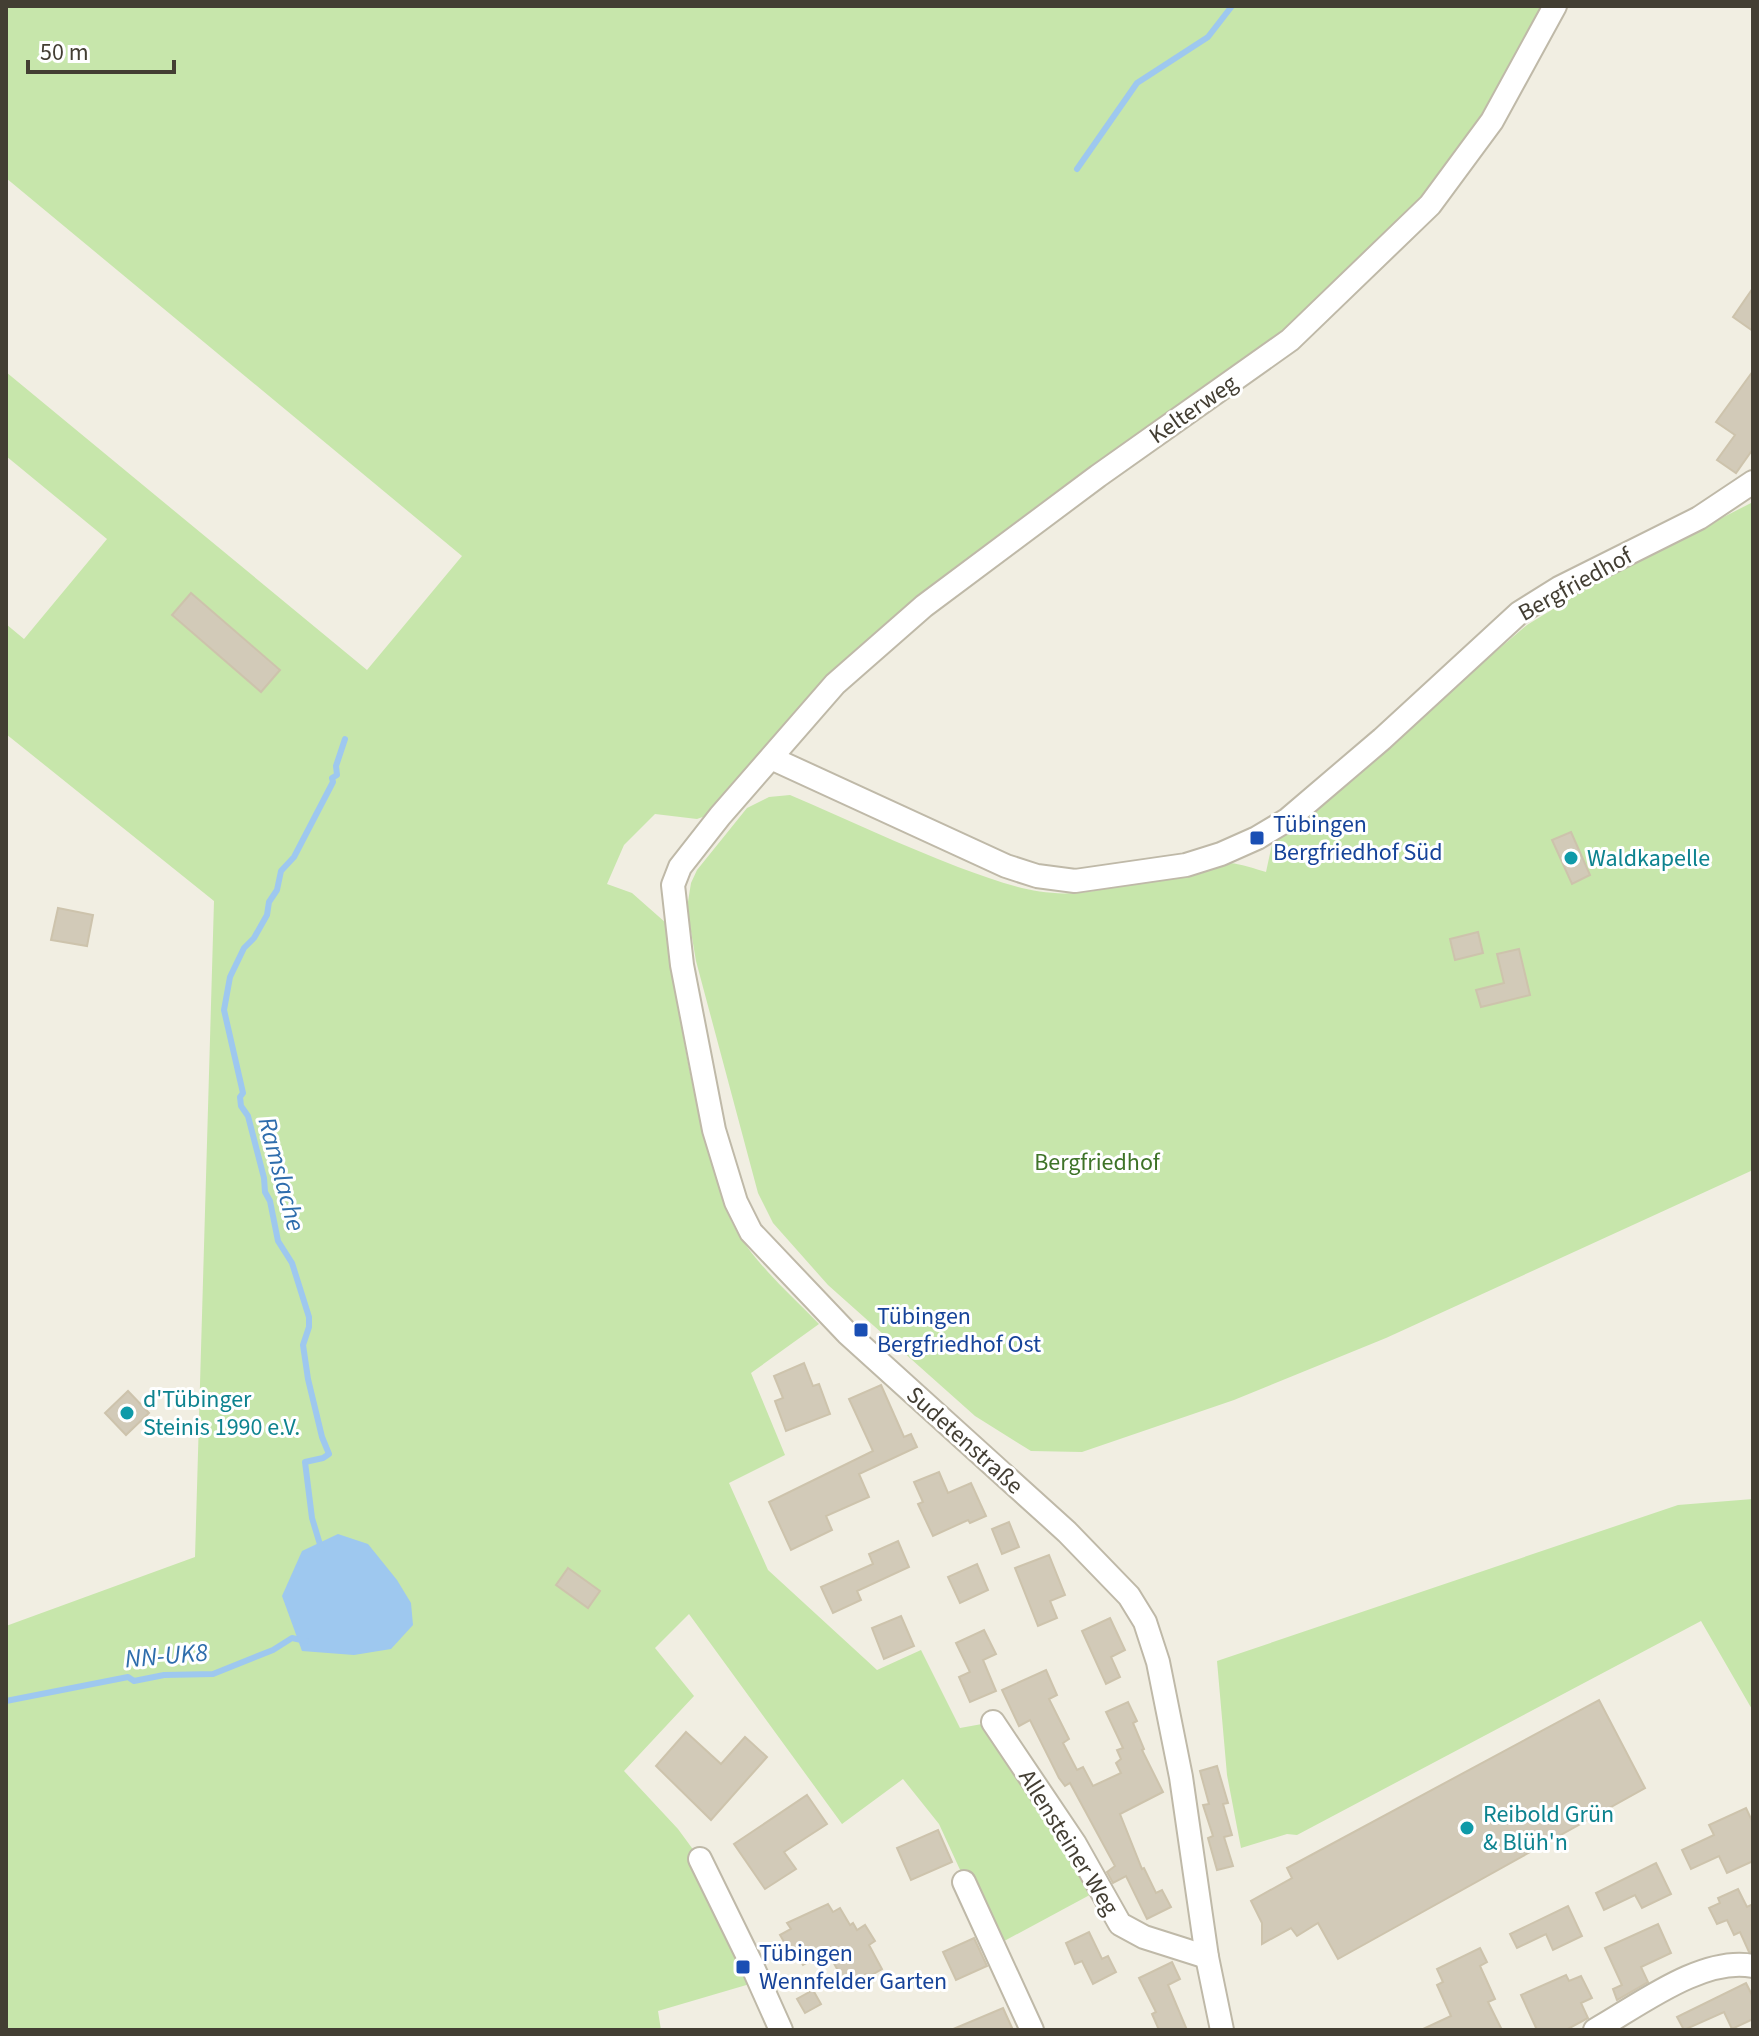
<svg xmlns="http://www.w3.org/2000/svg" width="1759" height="2036" font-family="'Source Sans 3',sans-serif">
  <rect width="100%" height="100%" fill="#f1eee2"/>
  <g fill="#c7e6ab">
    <path d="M6 6H1548L1485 116 1423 200 1283 335 918 603 714 813 697 819 655 814 624 845 607 884 632 893 666 923C677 1005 690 1090 714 1170 721 1193 727 1218 741 1238 762 1270 793 1297 819 1324L751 1373 785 1455 729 1483 768 1570 877 1670 921 1650 960 1728 993 1722 1099 1890 995 1946 939 1824 903 1779 842 1824 689 1614 655 1648 694 1696 624 1771 678 1829 700 1859 760 1981 658 2011 661 2030H6V1626L195 1557 214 901 6 734V624L24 639 107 539 6 456V372L367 670 462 556 6 178Z"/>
    <path d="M1753 502V1170L1386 1338 1234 1400 1082 1452 1031 1451 975 1416 828 1285 773 1223 758 1193 696 961 687 908 691 883 697 870 747 808 769 797 790 795C846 819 901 845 958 867 997 881 1033 896 1075 893 1127 890 1178 862 1230 863 1242 864 1255 869 1266 872L1274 835 1386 745 1527 625 1602 579Z"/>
    <path d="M1753 1499V1711L1701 1621 1297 1835 1287 1834 1241 1848 1227 1775 1217 1661 1678 1505Z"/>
  </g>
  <path fill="#9ec8ef" d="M338 1534 368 1544 397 1580 411 1603 413 1625 391 1649 354 1655 302 1651 282 1596 302 1551Z"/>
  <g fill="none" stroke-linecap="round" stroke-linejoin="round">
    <g stroke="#9ec8ef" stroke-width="6">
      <path d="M1077 169 1137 83 1208 37 1232 6"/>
      <path d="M322 1551 312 1518 305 1462 323 1458 329 1454 322 1437 308 1379 303 1345 309 1327V1317L292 1263 278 1241 270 1201 265 1192 264 1178 248 1116 241 1106 240 1097 243 1093 224 1010 230 977 244 948 254 938 267 915 269 902 277 890 281 871 294 857 333 782 332 778 337 775 336 766 345 739"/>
      <path d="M6 1701 128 1677 134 1681 164 1675 213 1674 273 1650 292 1638 306 1641"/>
    </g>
  </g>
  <g fill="#d2cab8" stroke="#cdc3ac" stroke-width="2">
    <path d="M1753 288V331L1733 317Z"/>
    <path d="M1753 371V449L1736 473 1717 460 1735 435 1716 422Z"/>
    <path d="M191 593 280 670 261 692 172 615Z"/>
    <path d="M1571 832 1590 875 1572 884 1552 840Z"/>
    <path d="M58 908 93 915 87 946 51 940Z"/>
    <path d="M1478 932 1483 953 1455 960 1450 939Z"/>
    <path d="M1519 949 1530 995 1481 1007 1476 990 1504 983 1497 954Z"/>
    <path d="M804 1363 813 1386 819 1384 830 1414 786 1431 775 1401 783 1398 774 1376Z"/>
    <path d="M881 1385 904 1437 911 1434 917 1447 859 1474 869 1497 826 1516 832 1530 791 1550 769 1502 873 1451 849 1399Z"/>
    <path d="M128 1391 149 1413 126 1435 105 1413Z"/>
    <path d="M939 1472 948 1493 971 1483 986 1516 970 1523 968 1520 933 1536 918 1504 923 1502 914 1482Z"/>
    <path d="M1009 1522 1019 1547 1002 1554 992 1529Z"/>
    <path d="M898 1541 909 1567 857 1591 861 1600 833 1613 821 1587 873 1564 869 1554Z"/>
    <path d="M1049 1555 1065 1595 1050 1601 1057 1618 1038 1626 1015 1568Z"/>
    <path d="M977 1564 988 1590 960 1603 948 1577Z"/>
    <path d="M568 1568 600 1591 588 1608 556 1585Z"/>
    <path d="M901 1616 914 1646 884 1659 872 1628Z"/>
    <path d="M1110 1618 1125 1650 1111 1657 1120 1677 1106 1684 1082 1631Z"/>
    <path d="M984 1630 996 1654 983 1660 996 1691 970 1702 959 1677 970 1672 956 1643Z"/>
    <path d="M1046 1670 1057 1695 1049 1699 1069 1739 1063 1743 1077 1770 1083 1767 1093 1786 1121 1773 1116 1763 1121 1759 1117 1750 1123 1748 1106 1712 1128 1702 1137 1721 1133 1723 1144 1749 1142 1750 1163 1792 1120 1814 1142 1869 1144 1868 1156 1893 1162 1890 1171 1907 1147 1919 1126 1876 1113 1883 1107 1872 1115 1866 1070 1783 1065 1786 1059 1778 1030 1720 1019 1726 1002 1690Z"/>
    <path d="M1599 1700 1645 1788 1338 1959 1318 1923 1297 1936 1291 1928 1262 1944V1923L1251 1901 1292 1878 1287 1868Z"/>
    <path d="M686 1732 721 1764 745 1737 767 1757 711 1820 656 1766Z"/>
    <path d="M1217 1766 1228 1803 1223 1804 1232 1835 1224 1837 1233 1866 1217 1870 1208 1838 1213 1836 1203 1805 1209 1804 1200 1771Z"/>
    <path d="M807 1795 827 1824 784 1852 796 1869 765 1889 734 1844Z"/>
    <path d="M1746 1808 1753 1823V1861L1727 1873 1719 1856 1691 1869 1682 1850 1714 1835 1709 1825Z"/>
    <path d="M938 1830 952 1862 911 1880 897 1848Z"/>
    <path d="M1656 1863 1671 1894 1642 1908 1635 1895 1604 1910 1596 1893Z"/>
    <path d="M1738 1889 1747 1907 1753 1904V1952H1749L1740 1932 1734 1935 1727 1920 1717 1924 1709 1908 1720 1903 1718 1898Z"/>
    <path d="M828 1904 833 1912 840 1908 850 1925 853 1923 857 1930 865 1925 875 1941 869 1945 882 1969 868 1977 866 1974 846 1985 827 1951 803 1965 798 1957 794 1959 780 1935 791 1929 787 1923Z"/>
    <path d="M1568 1906 1582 1936 1553 1950 1546 1934 1517 1948 1510 1934Z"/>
    <path d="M1658 1924 1671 1953 1641 1967 1648 1982 1617 2000 1613 1989 1622 1985 1605 1948Z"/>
    <path d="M1089 1932 1102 1959 1108 1956 1116 1972 1093 1984 1082 1961 1075 1964 1066 1943Z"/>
    <path d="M974 1938 987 1966 956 1980 943 1952Z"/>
    <path d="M1480 1948 1487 1962 1480 1966 1495 1999 1488 2002 1502 2030H1421L1451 2016 1437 1985 1443 1982 1437 1969Z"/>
    <path d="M1172 1962 1180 1979 1168 1985 1187 2030H1159L1152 2014 1156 2012 1139 1978Z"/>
    <path d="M1566 1975 1569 1981 1581 1976 1592 1998 1581 2003 1588 2018 1566 2030H1537L1521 1995Z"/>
    <path d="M1746 1983 1753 1997V2019L1732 2029 1724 2012 1684 2030 1677 2017Z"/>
    <path d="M813 1990 821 2004 805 2013 797 1999Z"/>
    <path d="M1003 2008 1013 2030H951Z"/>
  </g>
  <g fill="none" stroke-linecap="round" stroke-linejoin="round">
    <g stroke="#bfb9a8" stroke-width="26">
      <g id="street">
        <path d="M771 758 1006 866 1037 876 1075 881 1186 865 1221 854 1257 838 1287 820 1382 739 1519 613 1559 588 1699 518 1753 482"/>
        <path d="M993 1722 1075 1844 1120 1924 1144 1937 1207 1957"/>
        <path d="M700 1859 751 1963 781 2030"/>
        <path d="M964 1882 1032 2030"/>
        <path d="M1222 2030 1207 1957 1181 1777 1158 1662 1145 1622 1129 1596 1067 1532 847 1333 751 1232 736 1202 714 1130 682 965 673 885 680 867 720 816 835 684 924 606 1098 476 1290 340 1430 205 1492 121 1555 6"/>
        <path d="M1595 2030C1638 2006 1702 1956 1753 1966"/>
      </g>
    </g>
    <use href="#street" stroke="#fff" stroke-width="22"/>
  </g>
  <g fill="#1a4fb4" stroke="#fff" stroke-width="3">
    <rect x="1249" y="830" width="16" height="16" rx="4"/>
    <rect x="853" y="1322" width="16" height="16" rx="4"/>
    <rect x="735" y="1959" width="16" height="16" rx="4"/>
  </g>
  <g fill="#0f9aa8" stroke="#fff" stroke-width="3">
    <circle cx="1571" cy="858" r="8"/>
    <circle cx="127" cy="1413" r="8"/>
    <circle cx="1467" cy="1828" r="8"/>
  </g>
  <g text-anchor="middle" stroke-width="6" stroke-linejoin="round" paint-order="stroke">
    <g font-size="24" fill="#433e33" stroke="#fff">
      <text transform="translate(1193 409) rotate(-35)" y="8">Kelterweg</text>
      <text transform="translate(1575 584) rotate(-29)" y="8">Bergfriedhof</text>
      <text transform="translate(965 1440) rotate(42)" y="8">Sudetenstraße</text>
      <text transform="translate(1069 1842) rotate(58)" y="8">Allensteiner Weg</text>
    </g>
    <g font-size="24" fill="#164399" stroke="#fff" text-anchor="start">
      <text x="1273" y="832">Tübingen<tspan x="1273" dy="28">Bergfriedhof Süd</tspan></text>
      <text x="877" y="1324">Tübingen<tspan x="877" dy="28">Bergfriedhof Ost</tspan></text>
      <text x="759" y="1961">Tübingen<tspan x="759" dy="28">Wennfelder Garten</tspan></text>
    </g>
    <g font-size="24" fill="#0d838f" stroke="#fff" text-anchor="start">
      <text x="1587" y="866">Waldkapelle</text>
      <text x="143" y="1407">d'Tübinger<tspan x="143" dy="28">Steinis 1990 e.V.</tspan></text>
      <text x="1483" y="1822">Reibold Grün<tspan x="1483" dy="28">&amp; Blüh'n</tspan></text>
    </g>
    <g font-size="24" fill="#3e7328" stroke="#fff">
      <text x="1097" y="1170">Bergfriedhof</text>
    </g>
    <g font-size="26" font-style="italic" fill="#2e6dac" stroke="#fff">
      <text transform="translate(282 1174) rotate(75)" y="9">Ramslache</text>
      <text transform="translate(166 1655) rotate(-5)" y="9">NN-UK8</text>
    </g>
  </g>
  <rect width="1759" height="2036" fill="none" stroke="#433e33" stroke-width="16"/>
  <path d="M28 60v12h146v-12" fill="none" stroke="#433e33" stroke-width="4"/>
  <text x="40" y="60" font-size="24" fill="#433e33" stroke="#ffffff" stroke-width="6" paint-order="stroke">50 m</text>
</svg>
